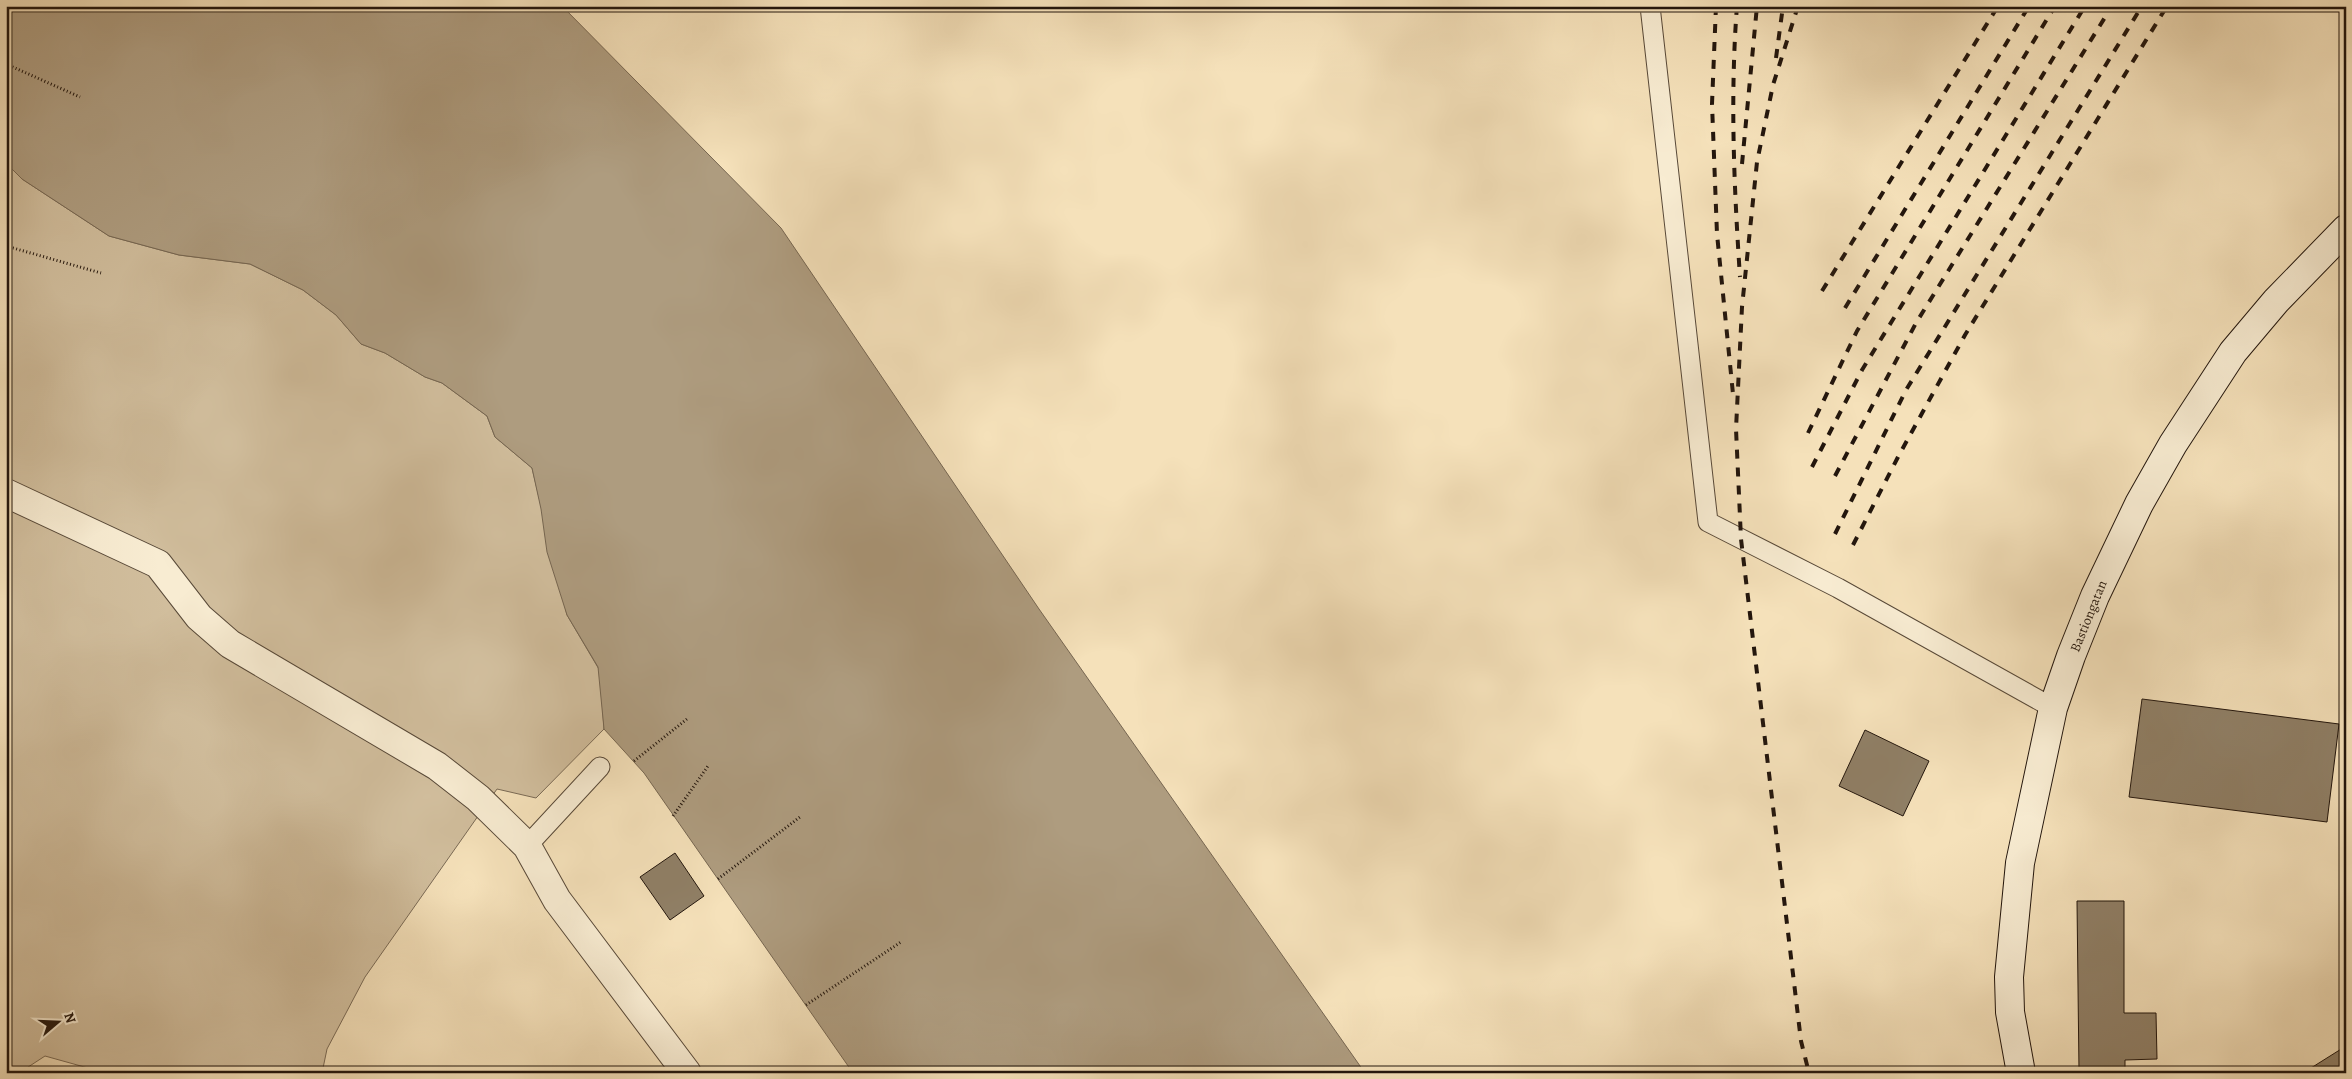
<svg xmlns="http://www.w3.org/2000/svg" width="2352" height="1079" font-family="Alegreya,serif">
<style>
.green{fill:#d1be9d;stroke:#7a6a55}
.water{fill:#ae9c7f;stroke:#766651}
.building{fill:#908067;stroke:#23160d}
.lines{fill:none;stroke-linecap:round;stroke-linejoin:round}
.service-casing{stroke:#584938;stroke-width:21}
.minor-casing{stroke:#584938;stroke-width:30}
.secondary-casing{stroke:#23160d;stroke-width:30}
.path{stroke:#23160d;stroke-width:3;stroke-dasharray:1 2.5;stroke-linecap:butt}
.service{stroke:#f8ecd2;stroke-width:19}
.minor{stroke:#f8ecd2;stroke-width:28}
.secondary{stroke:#f8ecd2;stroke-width:28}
.rail{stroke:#23160d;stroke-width:4;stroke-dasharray:9 9;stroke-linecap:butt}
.labels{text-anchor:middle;stroke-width:4.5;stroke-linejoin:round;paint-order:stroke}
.street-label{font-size:14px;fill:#23160d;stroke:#f8ecd2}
</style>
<rect width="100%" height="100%" fill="#f5e1ba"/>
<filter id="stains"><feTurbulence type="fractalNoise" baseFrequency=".004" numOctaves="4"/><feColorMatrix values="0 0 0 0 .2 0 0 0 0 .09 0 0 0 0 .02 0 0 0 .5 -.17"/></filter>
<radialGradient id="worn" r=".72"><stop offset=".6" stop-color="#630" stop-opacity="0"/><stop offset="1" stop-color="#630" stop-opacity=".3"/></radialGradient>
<polygon class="green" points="6,163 22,179 109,236 179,255 250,264 303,290 336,315 361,344 385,353 425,377 442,383 487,416 495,437 532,468 567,615 600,671 604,729 536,798 497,789 365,977 327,1049 322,1073 106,1073 45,1056 19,1073 6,1073"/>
<polygon class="water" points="6,6 562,6 781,228 1039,609 1365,1073 853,1073 644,773 604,729 598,667 567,615 547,552 541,509 532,468 495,437 487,416 442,383 425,377 385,353 361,344 336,315 303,290 250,264 179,255 109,236 22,179 6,163"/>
<g class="building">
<polygon points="2142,699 2339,724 2327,822 2129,797"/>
<polygon points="1865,730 1929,761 1903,816 1839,786"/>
<polygon points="675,853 704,896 670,920 640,877"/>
<polygon points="2077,901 2124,901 2124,1013 2156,1013 2157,1059 2125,1060 2125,1071 2079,1071"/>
<polygon points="2346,1046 2346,1073 2303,1073"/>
</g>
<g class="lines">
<defs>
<g id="service">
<polyline points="1650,6 1708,522 1838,588 2053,708"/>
<polyline points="527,846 600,767"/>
</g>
<polyline id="minor" points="6,493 158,564 199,617 230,644 437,766 478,798 527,846 557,900 687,1073"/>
<polyline id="secondary" points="2021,1073 2010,1012 2009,977 2020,863 2053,708 2071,656 2095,596 2139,504 2173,444 2233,352 2276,301 2346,229"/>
</defs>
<use href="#service" class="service-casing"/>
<use href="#minor" class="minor-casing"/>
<use href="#secondary" class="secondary-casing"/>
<g class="path">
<polyline points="6,64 80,97"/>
<polyline points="6,246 101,273"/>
<polyline points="634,761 687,719"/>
<polyline points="673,816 708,766"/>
<polyline points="718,879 800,817"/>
<polyline points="806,1005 901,942"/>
</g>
<use href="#service" class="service"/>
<use href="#minor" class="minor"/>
<use href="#secondary" class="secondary"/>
<g class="rail">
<polyline points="1716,6 1712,104 1717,234 1733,394"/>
<path d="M 1737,6 C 1730,96 1734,187 1740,277"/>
<polyline points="1798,6 1773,85 1757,162 1742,307 1736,429 1741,539 1801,1041 1809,1073"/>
<polyline points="1776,58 1783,6"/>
<polyline points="1742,164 1757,6"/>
<polyline points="1822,291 1998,6"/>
<polyline points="1845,308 2029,6"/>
<polyline points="1808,433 1857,331 2055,6"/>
<polyline points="1812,467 1862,370 2085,6"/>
<polyline points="1835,476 1916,323 2112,6"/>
<polyline points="1835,534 1906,390 2142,6"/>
<polyline points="1853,545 1898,457 1965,335 2167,6"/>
</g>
</g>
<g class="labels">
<g class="street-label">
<text transform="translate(2088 616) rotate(-68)" y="5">Bastiongatan</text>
</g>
</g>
<rect width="2352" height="1079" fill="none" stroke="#f5e1ba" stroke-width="25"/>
<rect x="8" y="8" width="2337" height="1064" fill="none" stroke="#23160d" stroke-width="2.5"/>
<rect x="12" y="12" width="2327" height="1054" fill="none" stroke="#23160d"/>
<g transform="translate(58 1022) rotate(71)" stroke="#f8ecd2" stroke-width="4" paint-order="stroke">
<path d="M0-4L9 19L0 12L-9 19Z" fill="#23160d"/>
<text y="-8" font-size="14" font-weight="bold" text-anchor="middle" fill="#23160d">N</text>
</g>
<rect width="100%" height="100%" filter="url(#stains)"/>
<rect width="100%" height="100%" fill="url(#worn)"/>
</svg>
